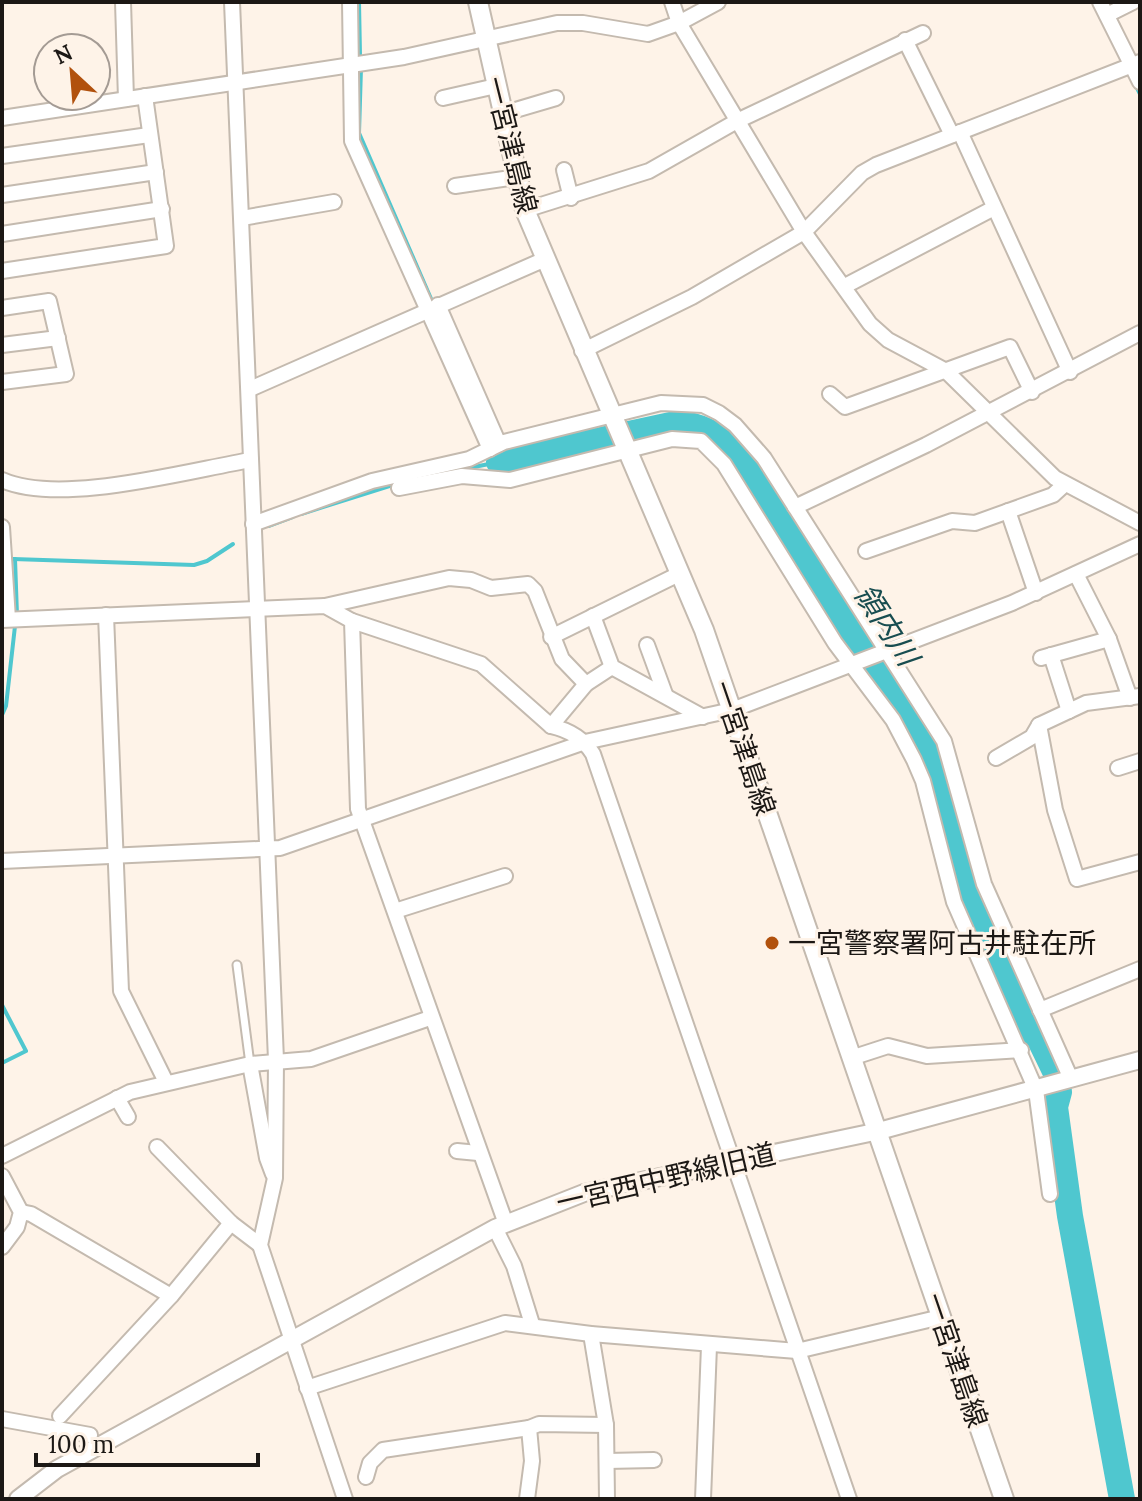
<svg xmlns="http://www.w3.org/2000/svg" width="1142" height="1501" font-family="Lora,'Noto Sans JP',serif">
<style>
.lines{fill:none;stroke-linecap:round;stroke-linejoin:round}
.stream{stroke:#4fc7cf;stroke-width:4}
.river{stroke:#4fc7cf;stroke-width:26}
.service-casing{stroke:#c4baaf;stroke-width:11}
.minor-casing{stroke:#c4baaf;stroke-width:18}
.tertiary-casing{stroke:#c4baaf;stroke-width:20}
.secondary-casing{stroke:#c4baaf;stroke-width:22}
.service{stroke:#fff;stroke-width:7}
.minor{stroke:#fff;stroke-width:14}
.tertiary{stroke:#fff;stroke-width:16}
.secondary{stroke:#fff;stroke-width:18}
.poi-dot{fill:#b1510d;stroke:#fef3e8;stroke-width:3}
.labels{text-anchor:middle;stroke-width:6;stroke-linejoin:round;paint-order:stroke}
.street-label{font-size:28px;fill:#1c1815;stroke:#fef3e8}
.poi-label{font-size:28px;fill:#1c1815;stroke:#fef3e8;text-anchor:start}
.water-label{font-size:30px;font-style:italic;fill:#184d50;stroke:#fef3e8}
</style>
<rect width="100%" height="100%" fill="#fef3e8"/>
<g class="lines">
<g class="stream">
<polyline points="359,2 360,55"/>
<polyline points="361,68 359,133 432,301"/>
<polyline points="1135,84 1140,94"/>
<polyline points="459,470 499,462 495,450"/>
<polyline points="301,514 399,483"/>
<polyline points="269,526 293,517"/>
<polyline points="13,559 194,565 207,561 233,544"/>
<polyline points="15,559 17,615"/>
<polyline points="2,715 6,706 15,626"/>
<polyline points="2,1005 26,1051 2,1063"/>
</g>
<g class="river">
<path d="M 499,462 L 680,423 C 707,428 723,437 741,458 L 929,751 L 962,882 L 1025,1023 L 1041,1042 L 1056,1073"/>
<polyline points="1059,1092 1055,1107 1070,1216 1122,1499"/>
</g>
<defs>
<polyline id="service" points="237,965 250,1064"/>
<g id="minor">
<polyline points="123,2 126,99"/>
<polyline points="232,2 276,1060 275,1178 260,1245 345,1499"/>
<polyline points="350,2 352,141 490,449"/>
<polyline points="672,2 679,23 804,232 870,324 888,340 946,371 1055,478 1140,523"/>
<polyline points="1100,2 1140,82"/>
<polyline points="1107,15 1133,2"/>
<polyline points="905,40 952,135"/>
<polyline points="443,98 496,86"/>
<polyline points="502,114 556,98"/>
<polyline points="2,118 404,57 557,23 583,23 648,34 679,23 718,2"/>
<polyline points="960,132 1070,372"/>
<polyline points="2,156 149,135"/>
<polyline points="564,170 571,198"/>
<polyline points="455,186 517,177"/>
<polyline points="2,195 156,172"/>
<polyline points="525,210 649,171 737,121 923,33"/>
<polyline points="242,218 334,202"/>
<polyline points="2,234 162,209"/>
<polyline points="2,271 166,246 145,96"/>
<polyline points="845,286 994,208"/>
<polyline points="438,305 499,444"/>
<polyline points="2,308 49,301 66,374 2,382"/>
<polyline points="2,345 58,338"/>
<polyline points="582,351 692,297 804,232 862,173 876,165 1140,62"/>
<polyline points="250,389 543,260"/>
<polyline points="830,394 845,407 1010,347 1032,392"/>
<path d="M 2,480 C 60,506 186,471 251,460"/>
<polyline points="399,488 462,476 510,480 672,439 701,441 724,464 835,643 893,720 914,760 923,781 954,902 1036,1090 1050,1194"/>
<polyline points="795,507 926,445 1140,333"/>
<polyline points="1008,511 1036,593"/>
<polyline points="253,524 372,481 469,459 504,442 661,403 703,405 719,413 735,425 764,458 944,741 984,884 1071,1079"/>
<polyline points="2,527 8,619"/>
<polyline points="866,551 952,521 975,523 1053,495 1065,484"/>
<polyline points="1076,574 1109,639 1130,698"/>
<polyline points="325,606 449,578 471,580 491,588 528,584 535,591 562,659 586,684"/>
<polyline points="106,615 121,991 166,1082"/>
<polyline points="593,616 612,667 703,717"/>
<polyline points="2,620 325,606 352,621 358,809 506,1224"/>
<path d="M 352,621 L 481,664 L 551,726 C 569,730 583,738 593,754 L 849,1499"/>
<polyline points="551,637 679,574"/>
<polyline points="647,645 665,694"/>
<polyline points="1051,655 1069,711"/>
<polyline points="1041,658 1109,639"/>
<polyline points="1140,696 1086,703 1039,725 1055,810 1077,879 1140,862"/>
<polyline points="551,726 586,684 612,667"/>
<polyline points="996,758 1032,737 1039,725"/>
<polyline points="1118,768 1140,761"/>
<polyline points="2,861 280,848 585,742 732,710 1012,603 1140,544"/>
<polyline points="395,911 505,876"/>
<polyline points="1040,1010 1140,969"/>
<polyline points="851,1058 888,1046 927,1056 1021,1050"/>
<polyline points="250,1064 267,1158 273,1174"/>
<polyline points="117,1098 128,1117"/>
<polyline points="157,1147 231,1223 260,1245"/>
<polyline points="457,1151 478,1153"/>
<polyline points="2,1156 130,1092 250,1064 311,1059 430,1018"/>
<polyline points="2,1176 21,1212 17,1227 2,1247"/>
<polyline points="21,1212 31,1214 171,1296"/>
<polyline points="495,1228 514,1266 532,1324"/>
<polyline points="591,1334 606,1425 607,1499"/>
<polyline points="307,1388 505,1323 591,1334 797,1351 941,1317"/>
<polyline points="60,1416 171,1296 231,1223"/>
<polyline points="2,1419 90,1435"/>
<polyline points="607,1461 654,1460"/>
<polyline points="366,1477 370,1463 383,1450 529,1428"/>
<polyline points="527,1499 532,1461 529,1428 539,1424 606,1425"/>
<polyline points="703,1499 709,1346"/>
</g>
<polyline id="tertiary" points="18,1499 57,1469 495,1228 584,1193 879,1131 1140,1060"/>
<polyline id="secondary" points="478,2 525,210 704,630 1004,1499"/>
</defs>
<use href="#service" class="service-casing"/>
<use href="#minor" class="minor-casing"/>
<use href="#tertiary" class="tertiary-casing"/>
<use href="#secondary" class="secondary-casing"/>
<use href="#service" class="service"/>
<use href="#minor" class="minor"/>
<use href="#tertiary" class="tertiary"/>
<use href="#secondary" class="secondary"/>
</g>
<circle class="poi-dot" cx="772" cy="943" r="8"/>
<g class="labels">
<g class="street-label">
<text transform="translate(511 145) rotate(76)" y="10">一宮津島線</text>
<text transform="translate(744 748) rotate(71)" y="10">一宮津島線</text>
<text transform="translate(666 1178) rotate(-13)" y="10">一宮西中野線旧道</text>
<text transform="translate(956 1360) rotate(71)" y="10">一宮津島線</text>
</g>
<g class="poi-label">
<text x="788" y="953">一宮警察署阿古井駐在所</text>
</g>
<g class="water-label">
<text transform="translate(886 625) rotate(57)" y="10">領内川</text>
</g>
</g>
<rect width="1142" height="1501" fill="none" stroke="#1c1815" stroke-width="8"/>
<g transform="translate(72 72) rotate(334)"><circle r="38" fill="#fef3e8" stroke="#a49b94" stroke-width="2"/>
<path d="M0-6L14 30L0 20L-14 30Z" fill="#b1510d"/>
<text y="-12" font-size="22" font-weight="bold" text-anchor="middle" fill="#1c1815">N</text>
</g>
<path d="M36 1453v12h222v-12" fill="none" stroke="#1c1815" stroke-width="4"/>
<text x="48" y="1453" font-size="24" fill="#1c1815" stroke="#fef3e8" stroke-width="6" paint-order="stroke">100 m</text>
</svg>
